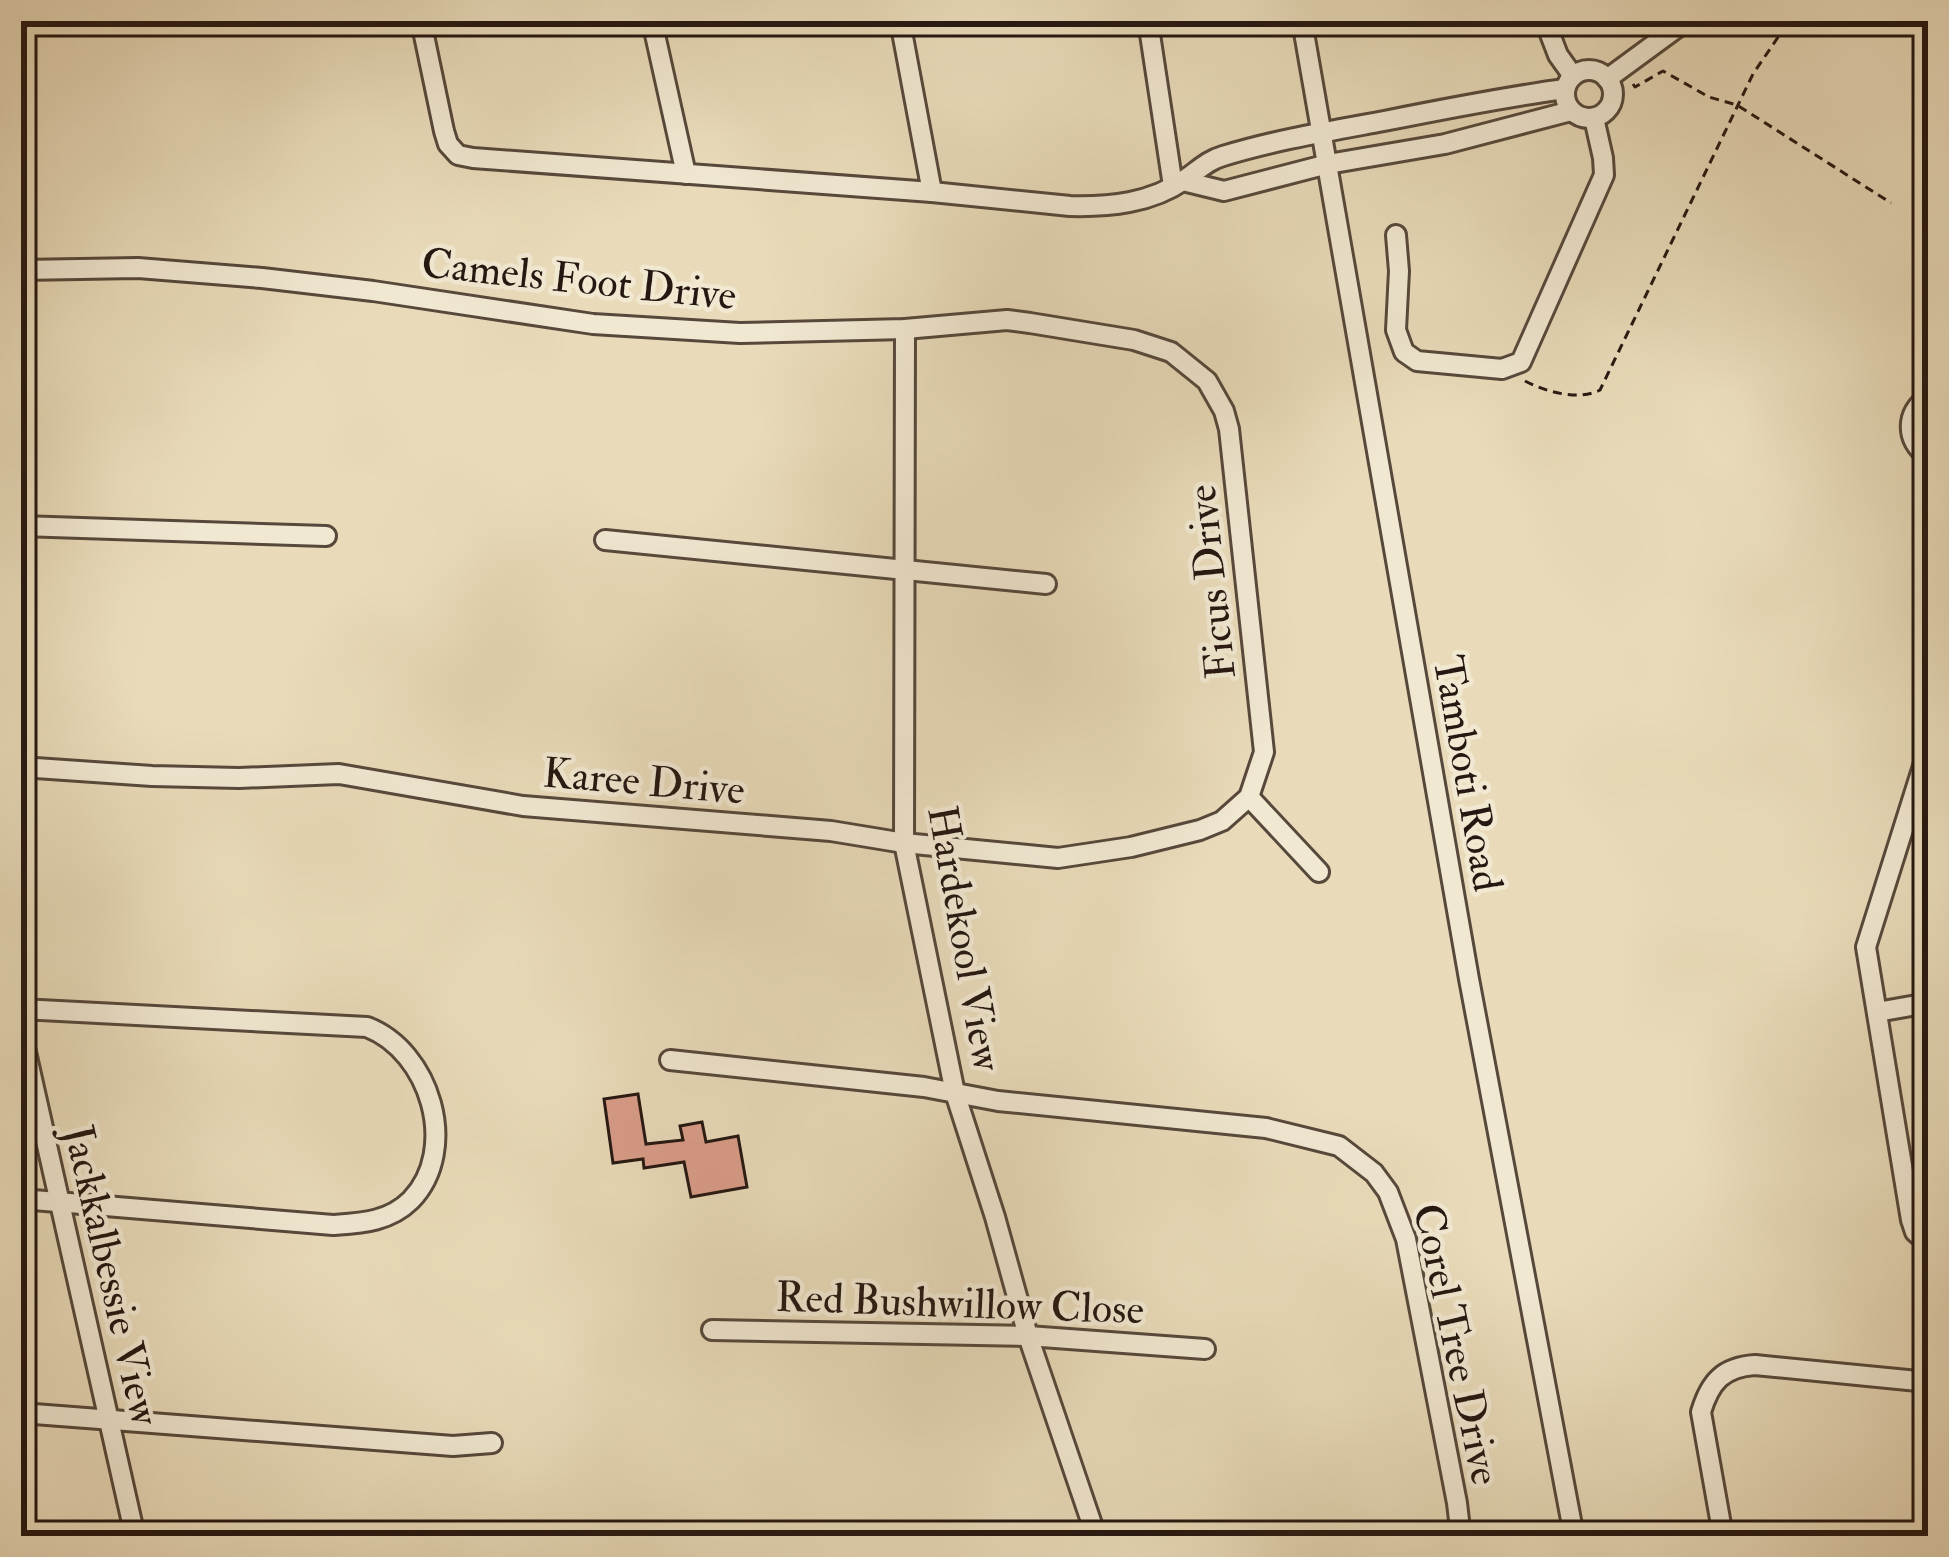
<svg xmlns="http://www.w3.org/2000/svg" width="1949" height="1557" font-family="'IM FELL Double Pica',serif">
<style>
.building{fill:#da9d8a;stroke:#251711;stroke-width:3}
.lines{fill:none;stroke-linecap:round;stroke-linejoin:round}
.minor-casing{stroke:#56483b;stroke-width:24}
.path{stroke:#251711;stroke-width:3;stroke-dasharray:9 6;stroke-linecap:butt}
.minor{stroke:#f1e8d2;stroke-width:18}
.labels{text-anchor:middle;stroke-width:9;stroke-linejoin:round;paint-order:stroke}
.street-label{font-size:42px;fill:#251711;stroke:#f1e8d2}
</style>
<rect width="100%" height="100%" fill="#e9dbba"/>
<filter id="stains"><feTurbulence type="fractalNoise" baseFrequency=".00167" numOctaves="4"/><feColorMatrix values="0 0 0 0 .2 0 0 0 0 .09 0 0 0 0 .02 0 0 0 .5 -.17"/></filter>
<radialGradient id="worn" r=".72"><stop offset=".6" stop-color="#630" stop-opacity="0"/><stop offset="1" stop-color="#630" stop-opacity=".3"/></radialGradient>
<polygon class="building" points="638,1094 646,1144 683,1140 680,1126 702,1122 706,1142 738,1136 747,1187 691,1197 684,1162 644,1168 643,1159 613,1163 604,1099"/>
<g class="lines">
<defs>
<g id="minor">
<path d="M 421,21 L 444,131 L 448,144 L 458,155 L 473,158 L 932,192 L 1070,206 C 1110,207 1151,203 1184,180 C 1198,171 1206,161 1223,156 C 1275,140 1330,131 1384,121 C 1444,109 1504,97 1565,89"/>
<polyline points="652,21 686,174"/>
<polyline points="900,21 932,192"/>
<polyline points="1148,21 1173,186"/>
<polyline points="1302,21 1469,979 1574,1536"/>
<polyline points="1545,21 1558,55 1573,76"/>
<circle cx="1589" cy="94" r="24"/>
<polyline points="1607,79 1686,21"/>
<polyline points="1183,181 1224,191 1328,164 1445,144 1571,111"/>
<polyline points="1396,235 1399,271 1396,330 1404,352 1417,361 1502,369 1521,362 1604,175 1603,158 1594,118"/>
<polyline points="21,270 138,268 262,278 373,291 593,324 740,333 905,329 1007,320 1030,323 1134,340 1171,352 1207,381 1224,411 1229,429 1264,752 1249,797 1222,821 1200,830 1131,847 1058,858 904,843 831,831 523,806 339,774 239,778 152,776 21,767"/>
<polyline points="905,329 904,843 955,1093 995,1217 1028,1336 1096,1536"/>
<path d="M 1928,397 C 1905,414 1905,439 1928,457"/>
<polyline points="21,526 326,536"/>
<polyline points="605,540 1046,584"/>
<polyline points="1928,750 1866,947 1911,1220 1915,1232 1928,1243"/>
<polyline points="1249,797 1319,872"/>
<path d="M 21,1009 L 367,1027 C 430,1051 460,1149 411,1200 C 389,1222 361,1223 333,1225 L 21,1199"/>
<polyline points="1877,1012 1928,1003"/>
<polyline points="21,1030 135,1536"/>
<polyline points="670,1060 924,1087 998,1101 1266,1128 1339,1146 1374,1173 1388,1192 1406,1239 1457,1503 1460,1529 1458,1536"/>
<polyline points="712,1330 1028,1336 1205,1349"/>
<polyline points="21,1413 453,1446 492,1443"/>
<path d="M 1723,1536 L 1701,1412 C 1710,1382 1723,1367 1755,1365 L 1928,1382"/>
</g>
</defs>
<use href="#minor" class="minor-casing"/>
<g class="path">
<polyline points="1633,84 1635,87 1663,71 1709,97 1737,105 1891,203"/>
<path d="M 1525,381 C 1546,392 1579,401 1600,390 L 1753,74 L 1789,21"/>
</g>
<use href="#minor" class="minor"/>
</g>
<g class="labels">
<g class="street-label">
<text transform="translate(579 278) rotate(6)" y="15">Camels Foot Drive</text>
<text transform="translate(1210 582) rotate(-96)" y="15">Ficus Drive</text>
<text transform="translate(1469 773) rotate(80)" y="15">Tamboti Road</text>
<text transform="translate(644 780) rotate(5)" y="15">Karee Drive</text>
<text transform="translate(966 938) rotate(80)" y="15">Hardekool View</text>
<text transform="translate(113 1275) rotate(77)" y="15">Jackkalbessie View</text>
<text transform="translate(960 1302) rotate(2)" y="15">Red Bushwillow Close</text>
<text transform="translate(1458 1344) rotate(78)" y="15">Corel Tree Drive</text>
</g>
</g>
<rect width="1949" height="1557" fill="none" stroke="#e9dbba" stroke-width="72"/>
<rect x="24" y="24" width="1901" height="1509" fill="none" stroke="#251711" stroke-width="6"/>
<rect x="36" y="36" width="1877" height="1485" fill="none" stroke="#251711" stroke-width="3"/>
<rect width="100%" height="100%" filter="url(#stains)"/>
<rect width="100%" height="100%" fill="url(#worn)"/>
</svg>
